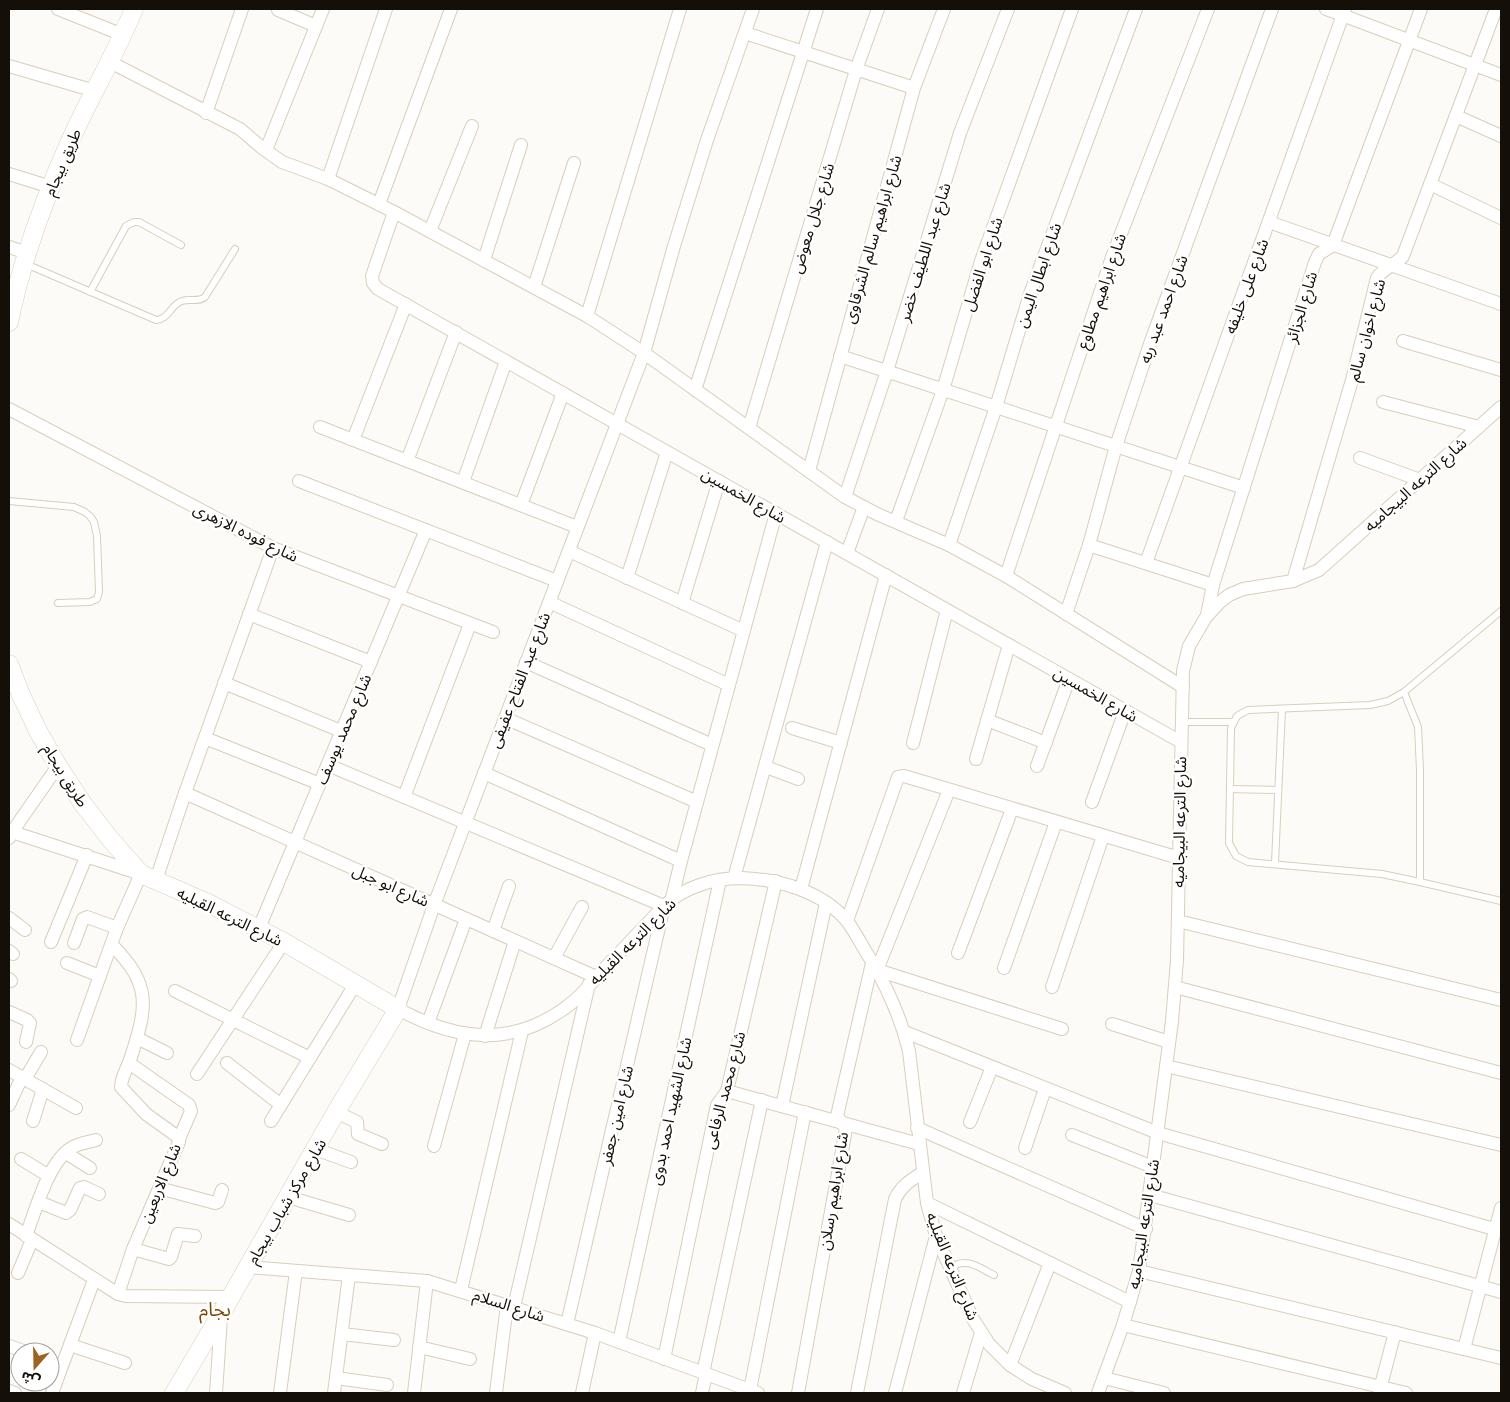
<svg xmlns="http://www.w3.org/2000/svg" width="1510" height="1402" font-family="Raleway,'Noto Sans Arabic',sans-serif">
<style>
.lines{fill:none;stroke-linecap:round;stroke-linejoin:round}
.service-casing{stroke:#d9ceba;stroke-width:8}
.minor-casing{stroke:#d9ceba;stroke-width:14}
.secondary-casing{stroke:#d9ceba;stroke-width:19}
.service{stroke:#fff;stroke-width:6}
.minor{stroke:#fff;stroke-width:12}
.secondary{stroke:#fff;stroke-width:18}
.labels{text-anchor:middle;stroke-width:5;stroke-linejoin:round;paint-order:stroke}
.street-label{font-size:16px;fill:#141009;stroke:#fff}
.quarter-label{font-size:19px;fill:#7c4904;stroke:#fff}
</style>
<rect width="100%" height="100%" fill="#fdfbf7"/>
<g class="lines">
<defs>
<g id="service">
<path d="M 26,264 L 156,320 C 168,319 169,309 178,303 C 187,296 196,304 205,297 L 235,249"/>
<polyline points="90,292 126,226 134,222 139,222 181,245"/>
<polyline points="9,501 74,507 85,512 90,516 94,522 97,536 99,592 97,599 90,602 58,603"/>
<polyline points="1501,611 1404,692 1388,701 1370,705 1248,710 1237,716 1231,728 1229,843 1236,856 1248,862 1382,874 1420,882 1501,901"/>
<polyline points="1404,692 1418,727 1420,770 1420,882"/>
<polyline points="1182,722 1233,722"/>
<polyline points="1230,789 1278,790"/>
<polyline points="1275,863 1282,709"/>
<path d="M 951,1268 C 965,1256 980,1268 994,1275"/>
</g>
<g id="minor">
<polyline points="58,9 123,35"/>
<path d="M 753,9 L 707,140 L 674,246 L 644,353 L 434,905 L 398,1009 C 457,1041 513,1048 569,1005 C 583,995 594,979 606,967 C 625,947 645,926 664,906 C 684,887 714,878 741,878 C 778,879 822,891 847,921 C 856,933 863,948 871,960 C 888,989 901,1018 909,1051 L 927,1203 L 936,1236 L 973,1319 L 989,1344 L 1010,1365 L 1032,1379 L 1065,1393"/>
<polyline points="1326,9 1501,75"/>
<polyline points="278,10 316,26"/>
<polyline points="745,33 914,88"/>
<polyline points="110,62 240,129 261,147 282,162 328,179 394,212 587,316 644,353 845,497 877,514 949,545 1006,576 1183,687"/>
<polyline points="9,66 95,91"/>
<polyline points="206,113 242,9"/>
<polyline points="1456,116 1501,136"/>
<polyline points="266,150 323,9"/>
<polyline points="9,174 51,187"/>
<polyline points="328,179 386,9"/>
<polyline points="1430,184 1501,218"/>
<polyline points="379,204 451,9"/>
<polyline points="394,212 372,276 373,283 378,289 1181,742"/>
<polyline points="1269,222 1501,304"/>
<polyline points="430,231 472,126"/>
<polyline points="9,247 27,253"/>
<polyline points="484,260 521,145"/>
<polyline points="534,287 574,163"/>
<polyline points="587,316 680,9"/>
<polyline points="1403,341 1501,370"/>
<polyline points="840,356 1244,488"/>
<polyline points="695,390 817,9"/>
<polyline points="1383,402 1479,427"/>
<polyline points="9,409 273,548 493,632"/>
<polyline points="320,427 577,527"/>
<polyline points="749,428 856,70 878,9"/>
<polyline points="353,440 406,304"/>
<polyline points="1360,458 1420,480"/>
<polyline points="407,461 456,332"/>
<polyline points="809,471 914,88 944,9"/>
<polyline points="299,481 557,581"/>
<polyline points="463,482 506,361"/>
<polyline points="845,497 887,371 960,133 1008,9"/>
<polyline points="521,505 563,393"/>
<polyline points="896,521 943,390 981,261 1072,9"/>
<polyline points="949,545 996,407 1030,294 1136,9"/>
<polyline points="1089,545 1213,585"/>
<polyline points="569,551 744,631"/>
<polyline points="847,553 864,507"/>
<polyline points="1146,563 1345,9"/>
<polyline points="1006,576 1112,257 1208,9"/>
<polyline points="627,578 667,452"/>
<path d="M 1293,581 L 1352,380 L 1377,278 C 1383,268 1395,265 1403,256 L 1496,9"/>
<polyline points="549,602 729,685"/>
<polyline points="682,603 719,481"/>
<polyline points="249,614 371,662"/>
<polyline points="1066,614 1089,545 1116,446 1151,341 1272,9"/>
<polyline points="1207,615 1213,585 1315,262 1319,254 1333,245 1421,9"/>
<polyline points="526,662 712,745"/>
<polyline points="224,683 341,731"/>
<polyline points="505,718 697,802"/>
<polyline points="987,720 1046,743"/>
<polyline points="792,728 841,743"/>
<polyline points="205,738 320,784"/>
<polyline points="913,743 947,610"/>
<polyline points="976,759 1009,645"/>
<polyline points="328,765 664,906 567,1324"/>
<polyline points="1037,766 1069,679"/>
<polyline points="766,767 798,779"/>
<polyline points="484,773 681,861"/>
<polyline points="949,790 877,970 1062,1029"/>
<polyline points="185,793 596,977"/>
<polyline points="404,797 470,624"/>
<polyline points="1092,802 1125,711"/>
<polyline points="9,831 141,874 117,928 77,1040"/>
<polyline points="9,838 12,832 58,766"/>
<polyline points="734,878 827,542"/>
<polyline points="156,880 185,793 273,548"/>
<polyline points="801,889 886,575"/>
<polyline points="672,898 681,861 776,513"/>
<polyline points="9,918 25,930"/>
<polyline points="847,921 898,777 904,776 1179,858"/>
<polyline points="1178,921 1501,1000"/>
<polyline points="259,928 426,530"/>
<polyline points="493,931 509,886"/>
<polyline points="51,942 87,855"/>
<polyline points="74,943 83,919 87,917 117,928"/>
<path d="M 112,945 C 152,985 147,1007 131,1057 C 128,1067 121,1077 121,1087 L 146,1114 L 178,1137 L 179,1142 L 133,1249 L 118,1294"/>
<polyline points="9,951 13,954"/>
<polyline points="958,953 1012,809"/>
<polyline points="554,958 582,907"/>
<polyline points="67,963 100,976"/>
<polyline points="1004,968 1056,822"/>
<polyline points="9,979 11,981"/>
<polyline points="1052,987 1103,836"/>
<polyline points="1175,987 1501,1073"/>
<polyline points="175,991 310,1058"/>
<polyline points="9,1012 27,1020 30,1023 26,1042"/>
<polyline points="428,1023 466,919"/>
<polyline points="1112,1024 1169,1042"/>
<polyline points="905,1032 1158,1133 1501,1231"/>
<polyline points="485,1036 515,941"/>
<polyline points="137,1038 167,1053"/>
<polyline points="129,1063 189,1105 191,1111 179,1139"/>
<polyline points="227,1063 281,1105"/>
<polyline points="1166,1066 1501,1145"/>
<polyline points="9,1070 76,1108"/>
<polyline points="197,1074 284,942"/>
<polyline points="25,1079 41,1052"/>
<polyline points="727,1091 919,1144"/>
<polyline points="9,1105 22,1077"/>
<polyline points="782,1106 826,903"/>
<polyline points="336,1112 357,1122 358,1134 382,1144"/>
<polyline points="33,1121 43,1089"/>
<polyline points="271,1121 356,983"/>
<polyline points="970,1122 992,1067"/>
<polyline points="917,1128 1146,1229"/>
<polyline points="1072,1135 1153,1167"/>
<polyline points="434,1146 465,1034"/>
<polyline points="1025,1148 1045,1089"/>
<polyline points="315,1149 351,1162"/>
<polyline points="66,1153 90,1168"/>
<polyline points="21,1159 49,1176"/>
<polyline points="159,1188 215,1203 218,1202 222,1190"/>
<polyline points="1150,1195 1501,1292"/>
<polyline points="288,1197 349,1215"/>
<polyline points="39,1202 66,1213 70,1210 80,1188 84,1187 99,1194"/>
<polyline points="927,1203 1130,1302"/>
<polyline points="9,1224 118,1294 126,1296 231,1297"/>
<path d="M 26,1236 C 35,1212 49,1159 73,1147 C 80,1143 89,1142 96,1140"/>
<polyline points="133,1249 169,1259 171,1257 178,1234 195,1236"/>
<polyline points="248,1267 427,1281 595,1333 758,1393"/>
<polyline points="1139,1271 1501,1358"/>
<polyline points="18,1273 32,1240"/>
<polyline points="461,1290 522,1031"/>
<polyline points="514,1307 589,984"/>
<polyline points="1123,1325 1406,1393"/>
<polyline points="342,1334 394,1340"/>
<polyline points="619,1342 720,880"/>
<polyline points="70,1345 125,1363"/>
<polyline points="9,1346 26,1352"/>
<polyline points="419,1347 470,1359"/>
<polyline points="1464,1349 1501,1208"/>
<polyline points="664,1359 717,1105 727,1091 776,881"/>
<polyline points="1010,1365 1050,1263"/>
<polyline points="703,1373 762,1100"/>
<polyline points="336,1378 387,1385"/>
<polyline points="1104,1378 1164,1393"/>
<polyline points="750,1390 805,1112"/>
<polyline points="9,1391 15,1393"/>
<polyline points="52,1393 94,1280"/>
<polyline points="216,1393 221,1317"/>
<polyline points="280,1393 296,1271"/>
<polyline points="334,1393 349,1275"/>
<polyline points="414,1393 427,1281"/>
<polyline points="496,1393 507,1305"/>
<polyline points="582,1393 595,1333"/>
<polyline points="702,1393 706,1374"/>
<polyline points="798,1393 846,1129 837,1116 872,963"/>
<path d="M 857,1393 L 895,1199 C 901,1186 911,1180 922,1173"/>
<polyline points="895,1393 936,1236"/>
<polyline points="963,1393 981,1333"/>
<polyline points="1098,1393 1123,1325 1139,1271 1172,1021 1177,960 1183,671 1189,646 1206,617 1220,602 1229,595 1243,589 1293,581 1319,570 1501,407"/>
<polyline points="1379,1393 1395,1332"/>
</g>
<g id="secondary">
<path d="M 9,322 C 22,259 45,197 71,139 C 91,95 116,53 134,9"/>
<polyline points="9,664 21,695 38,731 58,766 83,804 111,840 141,874 208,903 284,942 398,1009 336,1112 221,1314 174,1393"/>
</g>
</defs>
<use href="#service" class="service-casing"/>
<use href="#minor" class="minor-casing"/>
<use href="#secondary" class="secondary-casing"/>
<use href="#service" class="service"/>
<use href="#minor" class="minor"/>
<use href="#secondary" class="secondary"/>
</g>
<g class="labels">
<g class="street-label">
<text transform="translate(62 162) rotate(-67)" y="6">طريق بيجام</text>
<text transform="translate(812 218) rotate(-73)" y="6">شارع جلال معوض</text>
<text transform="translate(872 239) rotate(-74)" y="6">شارع ابراهيم سالم الشرقاوى</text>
<text transform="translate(924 252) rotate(-73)" y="6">شارع عبد اللطيف خضر</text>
<text transform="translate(982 264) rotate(-72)" y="6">شارع ابو الفضل</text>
<text transform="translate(1038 275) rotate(-71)" y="6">شارع ابطال اليمن</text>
<text transform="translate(1246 286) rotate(-70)" y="6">شارع على خليفه</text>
<text transform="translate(1101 291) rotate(-71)" y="6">شارع ابراهيم مطاوع</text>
<text transform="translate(1301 307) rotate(-73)" y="6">شارع الجزائر</text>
<text transform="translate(1163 309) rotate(-70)" y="6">شارع احمد عبد ربه</text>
<text transform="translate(1366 330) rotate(-75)" y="6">شارع اخوان سالم</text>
<text transform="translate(1415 484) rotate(-42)" y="6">شارع الترعه البيجاميه</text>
<text transform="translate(744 495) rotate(30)" y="6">شارع الخمسين</text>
<text transform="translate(246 532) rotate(26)" y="6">شارع فوده الازهرى</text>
<text transform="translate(519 680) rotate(-69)" y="6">شارع عبد الفتاح عفيفى</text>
<text transform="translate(1096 694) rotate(30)" y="6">شارع الخمسين</text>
<text transform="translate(343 729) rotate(-67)" y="6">شارع محمد يوسف</text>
<text transform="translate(66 775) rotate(58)" y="6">طريق بيجام</text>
<text transform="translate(1179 822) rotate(-89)" y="6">شارع الترعه البيجاميه</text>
<text transform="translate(391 885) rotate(24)" y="6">شارع ابو جبل</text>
<text transform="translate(230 916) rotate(26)" y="6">شارع الترعه القبليه</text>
<text transform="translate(632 941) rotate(-45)" y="6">شارع الترعه القبليه</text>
<text transform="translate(724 1090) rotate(-75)" y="6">شارع محمد الرفاعى</text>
<text transform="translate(670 1111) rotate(-78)" y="6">شارع الشهيد احمد بدوى</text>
<text transform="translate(616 1115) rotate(-77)" y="6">شارع امين جعفر</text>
<text transform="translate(160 1183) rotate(-68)" y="6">شارع الاربعين</text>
<text transform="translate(833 1191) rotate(-81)" y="6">شارع ابراهيم رسلان</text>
<text transform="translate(286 1201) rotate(-60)" y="6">شارع مركز شباب بيجام</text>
<text transform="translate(1143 1224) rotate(-81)" y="6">شارع الترعه البيجاميه</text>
<text transform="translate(953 1266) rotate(68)" y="6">شارع الترعه القبليه</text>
<text transform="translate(509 1305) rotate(18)" y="6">شارع السلام</text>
</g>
<g class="quarter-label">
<text x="215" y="1316">بجام</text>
</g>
</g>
<rect width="1510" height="1402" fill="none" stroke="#141009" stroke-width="20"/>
<g transform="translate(35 1367) rotate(200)"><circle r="24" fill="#ffffff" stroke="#a19f9d"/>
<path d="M0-4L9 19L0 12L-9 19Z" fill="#9c6321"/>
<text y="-8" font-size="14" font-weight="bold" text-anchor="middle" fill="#141009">ش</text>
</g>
</svg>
